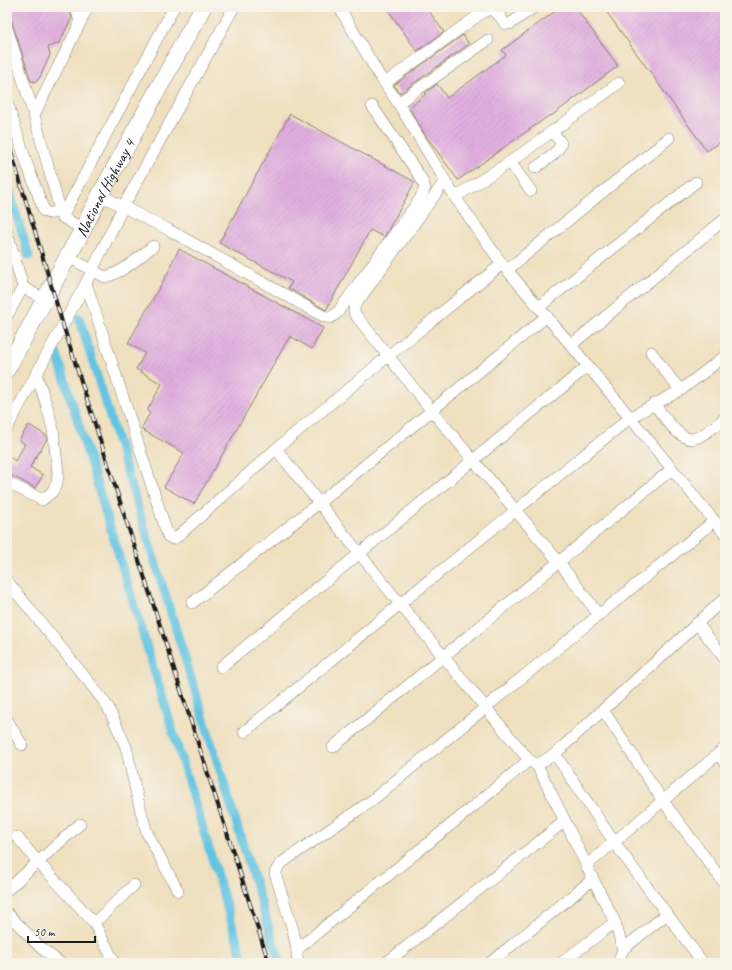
<svg xmlns="http://www.w3.org/2000/svg" width="732" height="970" font-family="Caveat,sans-serif">
<style>
.lines{fill:none;stroke-linecap:round;stroke-linejoin:round}
.canal{stroke:#64c4e2;stroke-width:9}
.building{fill:url(#building-hatch)}
.minor-casing{stroke:#867e6e;stroke-width:12}
.highway-casing{stroke:#867e6e;stroke-width:18}
.minor{stroke:#fff;stroke-width:11}
.highway{stroke:#fff;stroke-width:17}
.rail-casing{stroke:#1c1c1c;stroke-width:4}
.rail{stroke:#f7f3e8;stroke-width:2.5;stroke-dasharray:8;stroke-linecap:butt}
.labels{text-anchor:middle;stroke-width:3;stroke-linejoin:round;paint-order:stroke}
.street-label{font-size:16px;fill:#1c1c1c;stroke:#f7f3e8}
</style>
<defs>
<pattern id="building-hatch" width="6" height="6" patternUnits="userSpaceOnUse"><rect width="6" height="6" fill="#e1afe0"/><path d="M-1 1l2-2M0 6l6-6M5 7l2-2" fill="none" stroke="#c096c0"/></pattern>
</defs>
<rect width="100%" height="100%" fill="#f7f3e8"/>
<filter id="ink" filterUnits="userSpaceOnUse"><feTurbulence type="fractalNoise" baseFrequency=".025" numOctaves="2"/><feDisplacementMap in="SourceGraphic" scale="8" xChannelSelector="R" yChannelSelector="G"/><feConvolveMatrix kernelMatrix="1 2 1 2 8 2 1 2 1" color-interpolation-filters="sRGB"/></filter>
<filter id="wash" filterUnits="userSpaceOnUse"><feTurbulence type="fractalNoise" baseFrequency=".012" numOctaves="4" result="noise"/><feDisplacementMap in="SourceGraphic" scale="16" xChannelSelector="R" yChannelSelector="G"/><feGaussianBlur stdDeviation="0.9" result="paint"/><feColorMatrix in="noise" values="0 0 0 0 0 0 0 0 0 0 0 0 0 0 0 0 0 1.4 0 .05"/><feComposite in="paint" operator="in"/></filter>
<g filter="url(#wash)">
<rect width="100%" height="100%" fill="#efe0c0"/>
<g class="lines">
<g class="canal">
<polyline points="7,184 29,256"/>
<polyline points="79,318 280,963"/>
<polyline points="57,354 244,963"/>
</g>
</g>
<g id="blocks">
<g class="building">
<polygon points="7,7 68,7 72,18 59,43 48,47 50,55 40,77 36,82 31,81"/>
<polygon points="386,7 426,7 444,32 417,51"/>
<polygon points="561,7 575,7 618,66 551,116 550,115 458,180 424,133 409,107 426,94 425,93 437,84 447,98 506,55 502,50"/>
<polygon points="603,7 725,7 725,139 707,151"/>
<polygon points="463,35 469,44 400,93 394,85"/>
<polygon points="290,114 415,182 387,232 384,237 370,230 326,310 288,288 292,282 219,243"/>
<polygon points="179,249 323,328 312,349 290,336 194,504 164,487 184,453 141,429 150,413 147,411 162,384 136,369 145,353 128,343 171,267 170,266"/>
<polygon points="29,425 47,436 47,439 30,467 43,475 35,488 7,473 7,455 15,461 25,444 19,440"/>
</g>
</g>
</g>
<g filter="url(#ink)">
<use href="#blocks" fill-opacity="0" stroke="#867e6e" stroke-width="1"/>
<g class="lines">
<defs>
<g id="minor">
<polyline points="76,7 80,22"/>
<polyline points="339,7 379,75 398,103 455,197 502,264 571,345 725,534"/>
<polyline points="7,28 34,115 62,217 83,229"/>
<polyline points="385,83 483,12 490,9 499,15 505,24 510,24 534,7"/>
<path d="M 7,102 L 27,164 L 44,211 C 51,215 53,213 60,210"/>
<polyline points="398,103 488,40"/>
<polyline points="34,115 88,7"/>
<polyline points="510,162 531,191"/>
<path d="M 535,168 C 543,162 559,153 561,143 L 552,131"/>
<polyline points="445,181 355,305 354,309 354,313 432,411 559,562 599,615"/>
<polyline points="100,195 169,230 323,316 330,318 337,313 420,199 425,188 421,178 372,106"/>
<polyline points="455,197 510,162 619,83"/>
<polyline points="62,217 174,7"/>
<polyline points="7,232 23,287 45,300"/>
<path d="M 68,257 L 105,277 C 122,273 140,257 153,246"/>
<polyline points="507,270 669,138"/>
<polyline points="86,283 168,536 173,539 177,537 276,449 388,356 502,264"/>
<polyline points="539,307 696,182"/>
<polyline points="7,316 23,287"/>
<polyline points="571,345 725,219"/>
<polyline points="651,352 672,380 681,390"/>
<path d="M 654,404 C 663,415 681,444 696,438 C 707,434 716,425 725,418"/>
<polyline points="7,428 86,283 123,207 234,7"/>
<polyline points="276,449 400,604 529,760 537,765 565,821 593,879 615,922 623,949"/>
<polyline points="7,482 42,500 52,492 57,483 58,473 53,429 46,403 36,374"/>
<polyline points="7,581 93,687 108,707 126,747 138,800 147,833 178,891"/>
<polyline points="192,603 319,503 547,316"/>
<polyline points="697,623 725,659"/>
<polyline points="221,667 588,366"/>
<polyline points="603,710 663,801 725,884"/>
<polyline points="7,720 22,745"/>
<polyline points="244,732 400,604 631,417 681,390 725,356"/>
<polyline points="333,747 444,656 672,469"/>
<polyline points="555,754 614,842 703,963"/>
<polyline points="718,754 725,763"/>
<polyline points="537,765 555,754 725,598"/>
<polyline points="17,837 38,862 78,905 94,923 115,963"/>
<polyline points="586,866 725,748"/>
<polyline points="7,890 80,824"/>
<polyline points="7,913 40,947 60,963"/>
<polyline points="94,923 134,885"/>
<path d="M 297,950 L 300,947 C 376,884 454,824 529,760"/>
<polyline points="299,963 297,957 297,950 293,930 275,873 280,864 371,801 486,707 714,521"/>
<polyline points="386,963 565,821"/>
<polyline points="490,963 593,879"/>
<polyline points="561,963 615,922"/>
<polyline points="618,963 623,949 667,914"/>
</g>
<g id="highway">
<path id="s1" d="M 7,369 L 83,229 L 100,195 L 203,7"/>
</g>
</defs>
<use href="#minor" class="minor-casing"/>
<use href="#highway" class="highway-casing"/>
<use href="#minor" class="minor"/>
<use href="#highway" class="highway"/>
<defs>
<polyline id="rail" points="7,138 63,325 269,963"/>
</defs>
<use href="#rail" class="rail-casing"/>
<use href="#rail" class="rail"/>
</g>
</g>
<g class="labels">
<g class="street-label">
<text dy="6" stroke="none"><textPath href="#s1" startOffset="206">National Highway 4</textPath></text>
</g>
</g>
<rect width="732" height="970" fill="none" stroke="#f7f3e8" stroke-width="24"/>
<path d="M28 936v6h67v-6" fill="none" stroke="#1c1c1c" stroke-width="2"/>
<text x="34" y="936" font-size="12" fill="#1c1c1c" stroke="#f7f3e8" stroke-width="3" paint-order="stroke">50 m</text>
</svg>
